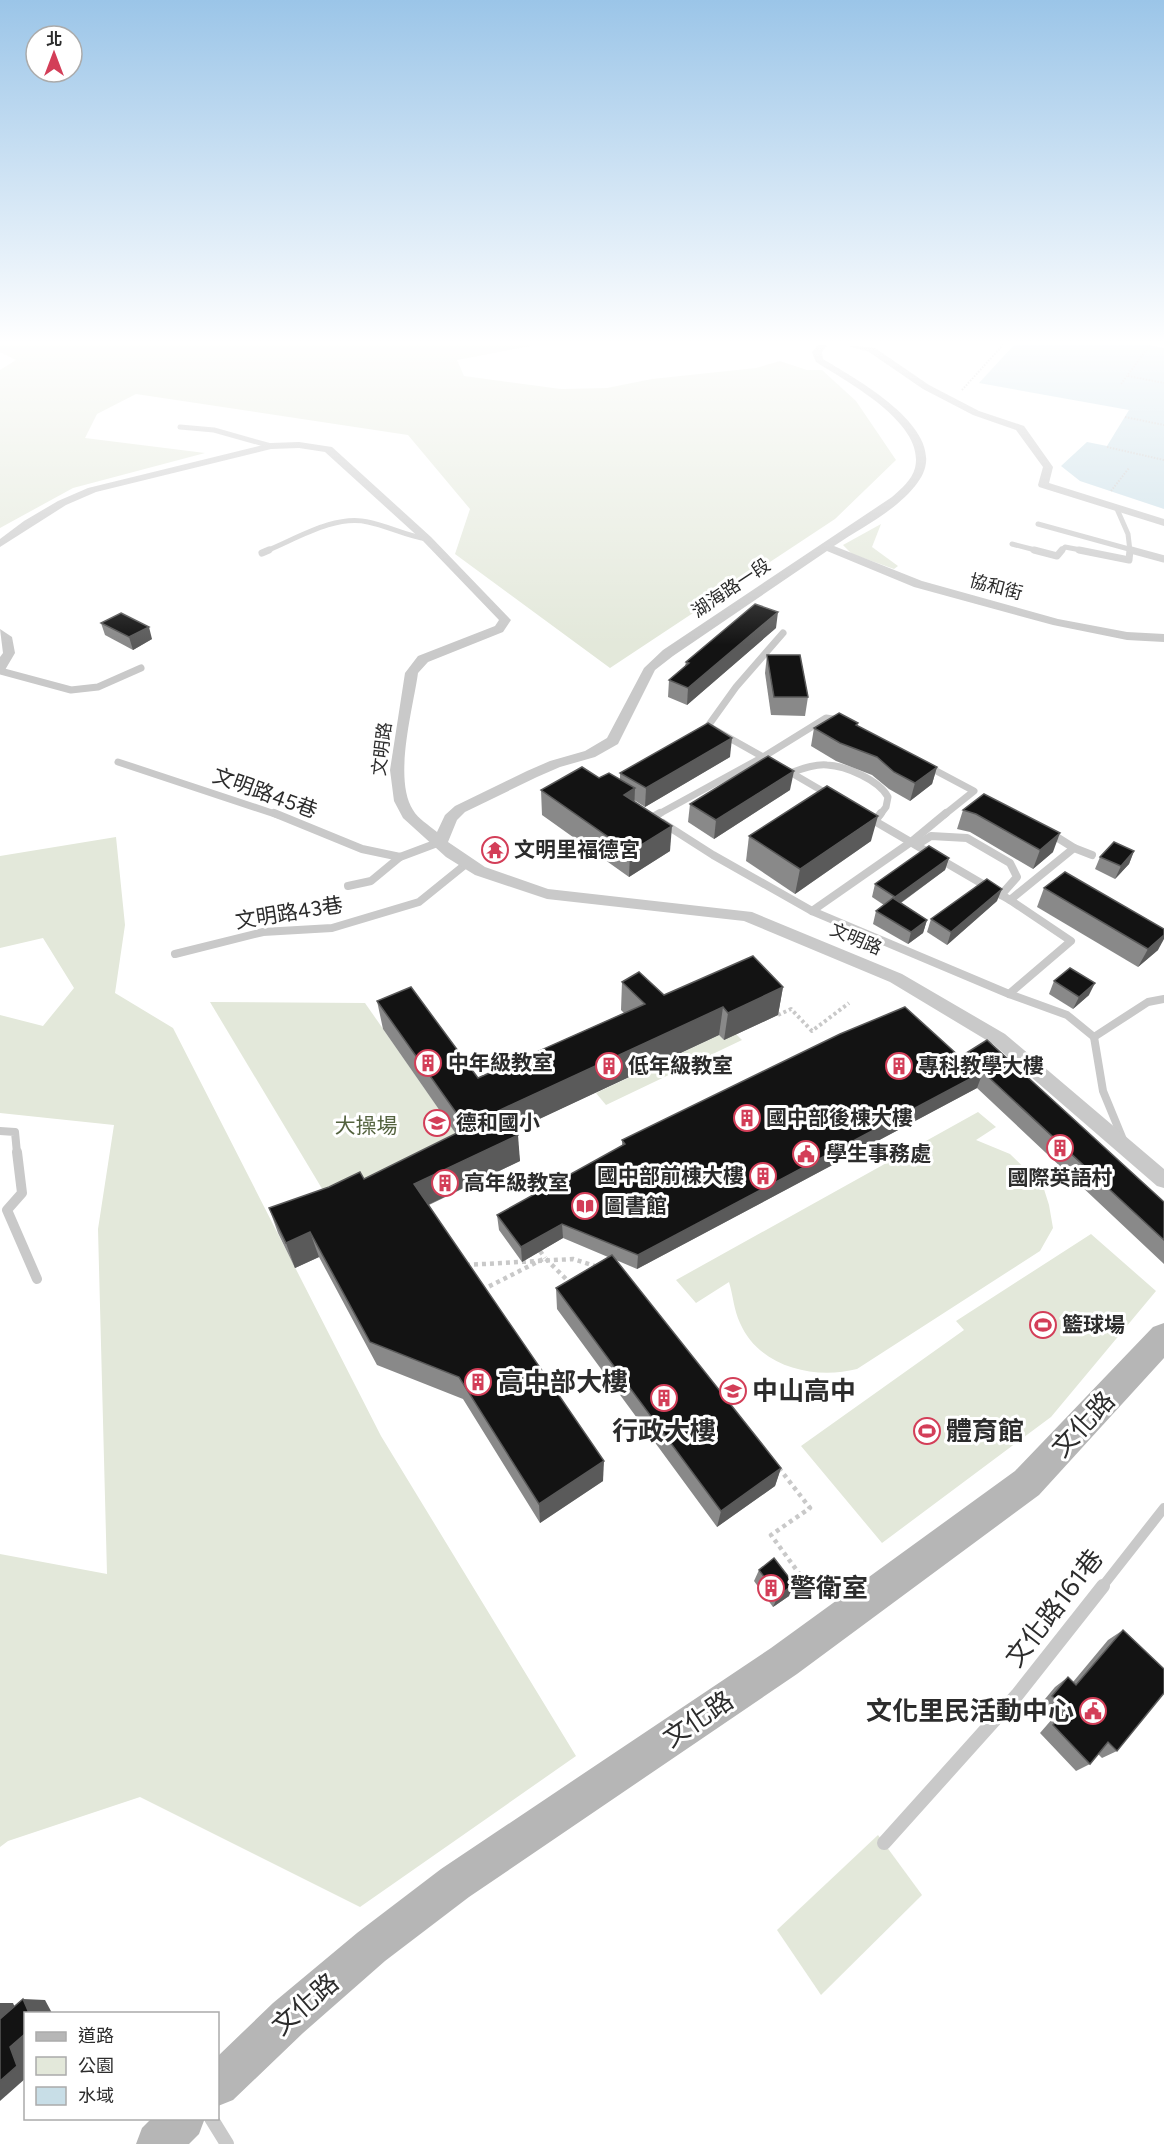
<svg xmlns="http://www.w3.org/2000/svg" width="1164" height="2144" font-family="Figtree,'Noto Sans TC',sans-serif">
<style>
.green{fill:#e3e8da}
.water{fill:#c8dee7}
.lines{fill:none;stroke-linecap:round;stroke-linejoin:round}
.path-far2{stroke:#c9c9c9;stroke-width:2;stroke-dasharray:1.5 1.5;stroke-linecap:butt}
.path-far1{stroke:#c9c9c9;stroke-width:4;stroke-dasharray:3 3;stroke-linecap:butt}
.path{stroke:#c9c9c9;stroke-width:4.5;stroke-dasharray:4 4;stroke-linecap:butt}
.lane-far4{stroke:#c9c9c9;stroke-width:5}
.lane-far3{stroke:#c9c9c9;stroke-width:7}
.lane-far2{stroke:#c9c9c9;stroke-width:8}
.lane-far1{stroke:#c9c9c9;stroke-width:10}
.lane{stroke:#c9c9c9;stroke-width:14}
.street{fill:#c9c9c9;fill-rule:evenodd}
.secondary{fill:#b6b6b6;fill-rule:evenodd}
.path-bridge{stroke:#c9c9c9;stroke-width:4.5;stroke-dasharray:4 4;stroke-linecap:butt}
.wall{fill:#898989}
.shaded-wall{fill:#5a5a5a}
.building{fill:#131313;stroke:#5a5a5a;stroke-width:1.5}
.labels{text-anchor:middle;stroke-width:6;stroke-linejoin:round;paint-order:stroke}
.far-street-label{font-size:18px;fill:#2c2c2c;stroke:#fff}
.street-label{font-size:21px;fill:#2c2c2c;stroke:#fff}
.poi-label{font-size:21px;font-weight:bold;fill:#2c2c2c;stroke:#fff;text-anchor:start}
.park-label{font-size:21px;fill:#53623e;stroke:#fff}
.near-poi-label{font-size:26px;font-weight:bold;fill:#2c2c2c;stroke:#fff;text-anchor:start}
.near-street-label{font-size:26px;fill:#2c2c2c;stroke:#fff}
</style>
<rect width="100%" height="100%" fill="#fff"/>
<g class="green">
<polygon points="0,345 536,345 457,360 464,376 561,389 607,388 652,379 756,368 780,361 807,370 822,370 856,401 896,460 835,519 610,668 455,554 470,509 408,435 136,394 97,414 85,438 205,453 73,488 0,528 0,370 16,360 0,352"/>
<polygon points="881,524 872,547 898,566 894,569 852,554 843,545"/>
<polygon points="116,837 125,925 115,993 173,1028 381,1436 576,1756 360,1907 140,1797 8,1841 0,1847 0,1554 107,1574 98,1229 114,1125 0,1113 0,1015 43,1026 74,988 43,938 0,948 0,856"/>
<polygon points="210,1002 365,1003 471,1155 336,1212"/>
<polygon points="736,1034 742,1040 606,1105 596,1093 719,1035 724,1040"/>
<path d="M 978,1112 L 996,1127 L 976,1140 L 1010,1154 L 1043,1186 L 1049,1205 L 1053,1228 L 1040,1251 L 857,1369 C 814,1380 759,1367 740,1323 C 734,1311 733,1295 729,1282 L 696,1303 L 676,1280 Z"/>
<polygon points="1091,1234 1156,1291 1051,1417 882,1543 801,1446 964,1330 956,1321"/>
<polygon points="878,1835 922,1895 821,1995 777,1930"/>
</g>
<polygon class="water" points="1014,345 1150,345 1164,348 1164,509 1080,481 1061,466 1087,442 1107,446 1129,410 979,383"/>
<g class="lines">
<g class="path-far2">
<polyline points="1128,376 1164,383"/>
<polyline points="1121,384 1150,345"/>
<polyline points="962,390 1003,345"/>
<polyline points="1125,417 1164,425"/>
<polyline points="1107,447 1164,460"/>
<polyline points="1111,491 1129,468"/>
</g>
<polyline class="path-far1" points="778,1015 791,1009 812,1031 849,1003"/>
<g class="path">
<polyline points="540,1251 545,1258"/>
<polyline points="466,1265 573,1259 598,1267"/>
<polyline points="779,1468 810,1508 771,1535 806,1583"/>
</g>
<g class="lane-far4">
<polyline points="180,427 214,430 271,446"/>
<polyline points="1117,509 1128,534 1130,551"/>
<polyline points="1038,524 1136,551"/>
<polyline points="1012,544 1039,551"/>
<path d="M 266,551 C 296,539 335,514 368,522 C 388,526 406,536 427,539"/>
<polyline points="1061,551 1065,547 1086,551"/>
</g>
<g class="lane-far3">
<polyline points="1034,550 1057,556 1062,550"/>
<polyline points="1079,550 1129,560 1130,550"/>
<polyline points="1131,550 1164,559"/>
<polyline points="262,553 269,550"/>
<polyline points="783,633 736,687 708,726 763,757 826,718 840,720"/>
<polyline points="0,671 71,690 98,687 141,668"/>
<polyline points="118,762 278,815"/>
<polyline points="927,766 974,791 944,815"/>
<polyline points="783,768 831,796"/>
<path d="M 790,773 C 802,769 814,764 827,765 C 846,766 879,780 888,797 L 886,807 L 880,815"/>
<polyline points="657,815 763,757 765,758"/>
</g>
<g class="lane-far2">
<polyline points="274,813 362,849 400,857 440,842"/>
<polyline points="866,816 1010,900 1071,941 1009,994"/>
<polyline points="653,817 660,813"/>
<polyline points="875,821 881,813"/>
<polyline points="663,823 713,855 812,911 1009,994 1067,1015 1094,1037"/>
<polyline points="917,845 931,836 967,838 1010,863 1017,877 1001,895"/>
<polyline points="1074,848 1092,855"/>
<polyline points="348,886 371,881 400,857"/>
<polyline points="1010,900 1074,848 1050,833"/>
<polyline points="812,911 911,842 946,813"/>
<polyline points="175,954 263,932 332,928 419,902 466,864"/>
<polyline points="1094,1037 1103,1091 1124,1142"/>
<polyline points="1094,1037 1148,1002 1164,999"/>
<polyline points="0,1131 15,1132 17,1153"/>
</g>
<g class="lane-far1">
<polyline points="17,1152 22,1193 7,1210 37,1279"/>
<polyline points="1102,1587 1164,1508"/>
</g>
<g class="lane">
<polyline points="884,1843 1017,1695 1103,1586"/>
<polyline points="211,2118 227,2144"/>
</g>
<g class="street">
<path d="M 818,345 L 827,345 L 822,352 L 823,359 C 857,380 955,432 918,482 C 898,510 862,527 834,546 L 922,581 L 1058,619 L 1127,632 L 1164,634 L 1164,642 L 1127,640 L 1053,625 L 914,587 L 827,551 L 673,656 L 655,670 L 618,744 L 595,757 L 560,767 L 537,777 L 465,812 L 457,820 L 448,842 L 485,867 L 548,889 L 752,912 L 902,974 L 1005,1034 L 1164,1169 L 1164,1188 L 1157,1186 L 993,1044 L 890,982 L 744,921 L 547,899 L 475,875 L 446,857 L 403,818 L 394,801 L 390,770 L 405,673 L 418,656 L 495,626 L 499,620 L 423,541 L 325,452 L 299,448 L 271,449 L 96,492 L 66,505 L 0,547 L 0,539 L 24,521 L 58,501 L 88,488 L 271,443 L 299,442 L 332,447 L 431,537 L 511,620 L 503,632 L 428,662 L 418,673 C 413,709 393,779 413,810 C 418,819 429,825 437,832 L 445,815 L 455,806 L 527,771 L 550,761 L 585,751 L 607,738 L 644,668 L 663,650 L 892,497 C 901,489 912,480 915,468 C 926,423 847,382 816,362 L 812,352 Z"/>
<polygon points="845,345 875,348 929,385 979,411 1024,426 1053,467 1049,483 1164,519 1164,526 1039,487 1038,485 1043,467 1016,430 973,415 923,389 869,352"/>
<polygon points="0,629 12,637 15,653 5,670 0,671 0,657 3,653"/>
</g>
<g class="secondary">
<polygon points="1164,1323 1164,1358 1039,1495 797,1674 469,1897 385,1961 303,2033 233,2100 218,2106 218,2056 273,2003 357,1933 441,1869 771,1648 1015,1471 1153,1327"/>
<polygon points="152,2118 205,2118 199,2134 189,2144 136,2144 142,2128"/>
</g>
<polyline class="path-bridge" points="482,1290 545,1258 570,1283"/>
</g>
<g class="wall">
<polygon points="101,623 152,639 133,650 105,635"/>
<polygon points="776,628 687,705 668,697 669,680 685,666 686,662"/>
<polygon points="767,655 808,697 805,716 771,715 765,673"/>
<polygon points="858,723 857,726 937,767 932,784 910,801 889,789 872,775 836,761 811,746 814,728"/>
<polygon points="730,757 645,807 634,800 670,851 629,877 542,815 541,790 599,778 620,780 620,773"/>
<polygon points="790,790 714,839 688,822 690,804"/>
<polygon points="984,794 1053,852 1033,869 970,832 957,829 963,810"/>
<polygon points="749,836 871,841 795,894 746,861"/>
<polygon points="1134,851 1129,864 1115,879 1095,869 1100,857"/>
<polygon points="949,858 945,870 901,903 927,920 923,933 908,944 873,924 876,911 884,905 872,897 875,884"/>
<polygon points="1044,888 1158,950 1138,967 1037,907"/>
<polygon points="997,901 947,945 927,932 931,919"/>
<polygon points="1054,981 1089,995 1073,1009 1049,994"/>
<polygon points="622,982 664,995 783,987 778,1015 724,1040 719,1035 515,1130 520,1161 429,1205 603,1481 540,1523 463,1399 377,1365 319,1257 295,1268 278,1233 269,1208 364,1179 456,1134 383,1029 377,1001 478,1078 624,1013 621,1010"/>
<polygon points="987,1040 1164,1202 1164,1264 977,1088 637,1269 616,1260 781,1468 775,1486 717,1527 557,1309 556,1288 608,1257 563,1238 522,1262 499,1230 497,1215 622,1146 622,1140 960,1057"/>
<polygon points="759,1570 789,1596 773,1607 754,1581"/>
<polygon points="1123,1630 1117,1751 1102,1758 1098,1754 1090,1764 1076,1771 1040,1733 1053,1718 1040,1705 1055,1687 1068,1677 1073,1682 1108,1640"/>
</g>
<g class="shaded-wall">
<polygon points="778,612 776,628 687,705 688,688"/>
<polygon points="149,627 152,639 133,650 129,637"/>
<polygon points="732,738 730,757 645,807 646,788"/>
<polygon points="937,767 932,784 910,801 915,783"/>
<polygon points="794,771 790,790 714,839 716,820"/>
<polygon points="635,788 634,813 624,795"/>
<polygon points="878,816 871,841 795,894 800,869"/>
<polygon points="672,826 670,851 629,877 630,852"/>
<polygon points="1060,833 1053,852 1033,869 1040,850"/>
<polygon points="1134,851 1129,864 1115,879 1121,866"/>
<polygon points="949,858 945,870 892,909 895,897"/>
<polygon points="1002,889 997,901 947,945 951,932"/>
<polygon points="927,920 923,933 908,944 911,932"/>
<polygon points="1164,935 1164,939 1158,950 1138,967 1148,949"/>
<polygon points="1095,983 1089,995 1073,1009 1079,997"/>
<polygon points="783,987 778,1015 724,1040 728,1013"/>
<polygon points="723,1007 719,1035 503,1136 500,1110"/>
<polygon points="983,1072 977,1088 637,1269 638,1255"/>
<polygon points="518,1135 520,1161 419,1209 414,1184"/>
<polygon points="562,1224 563,1238 522,1262 521,1247"/>
<polygon points="310,1232 319,1257 295,1268 286,1243"/>
<polygon points="604,1461 603,1481 540,1523 539,1504"/>
<polygon points="781,1468 775,1486 717,1527 721,1511"/>
<polygon points="794,1584 789,1596 773,1607 778,1596"/>
<polygon points="23,1999 45,2000 52,2013 29,2013"/>
<polygon points="0,2003 13,2003 21,2021 0,2021"/>
<polygon points="26,2033 26,2078 0,2101 0,2081 10,2047"/>
</g>
<g class="building">
<polygon points="755,604 778,612 688,688 669,680 689,663 686,662"/>
<polygon points="121,613 149,627 129,637 101,623"/>
<polygon points="767,655 800,655 808,697 774,697"/>
<polygon points="839,713 858,723 856,725 937,767 915,783 894,772 877,757 840,743 814,728"/>
<polygon points="708,723 732,738 646,788 620,773"/>
<polygon points="768,756 794,771 716,820 690,804"/>
<polygon points="582,767 599,778 609,773 635,788 624,795 672,826 630,852 541,790"/>
<polygon points="827,786 878,816 800,869 749,836"/>
<polygon points="984,794 1060,833 1040,850 976,814 963,810"/>
<polygon points="1114,842 1134,851 1121,866 1100,857"/>
<polygon points="929,846 949,858 895,897 875,884"/>
<polygon points="1065,872 1164,929 1164,935 1148,949 1044,888"/>
<polygon points="987,879 1002,889 951,932 931,919"/>
<polygon points="893,898 927,920 911,932 876,911"/>
<polygon points="753,956 783,987 728,1013 723,1007 500,1110 518,1135 414,1184 604,1461 539,1504 459,1377 370,1342 310,1232 286,1243 269,1208 329,1187 360,1172 364,1179 467,1128 377,1001 411,987 478,1078 645,1004 622,982 639,972 664,995"/>
<polygon points="1070,968 1095,983 1079,997 1054,981"/>
<polygon points="905,1007 960,1057 987,1040 1164,1202 1164,1240 983,1072 638,1255 562,1224 521,1247 497,1215 625,1144 622,1140 840,1034"/>
<polygon points="612,1255 781,1468 721,1511 556,1288"/>
<polygon points="774,1558 794,1584 778,1596 759,1570"/>
<polygon points="1123,1630 1164,1669 1164,1693 1117,1751 1108,1742 1090,1764 1053,1725 1066,1709 1052,1696 1068,1677 1076,1685"/>
<polygon points="23,1999 29,2013 26,2013 26,2033 10,2047 17,2066 0,2081 0,2019"/>
</g>
<linearGradient id="sky" x2="0" y2="1"><stop stop-color="#9bc5e8"/><stop offset="0.53" stop-color="#fff"/><stop offset="1" stop-color="#fff" stop-opacity="0"/></linearGradient>
<rect width="1164" height="645" fill="url(#sky)"/>
<defs>
<symbol id="temple-ring" viewBox="-11 -11 22 22"><circle r="9.5" fill="#fff" stroke="#d33e58" stroke-width="1.5"/><path d="M0-6L5-2H3V0L6.5 2.5H4V6H1.5V3h-3V6H-4V2.5H-6.5L-3 0V-2H-5Z" fill="#d33e58"/></symbol>
<symbol id="building-ring" viewBox="-11 -11 22 22"><circle r="9.5" fill="#fff" stroke="#d33e58" stroke-width="1.5"/><path d="M-4-6H4V6H1V3H-1V6H-4ZM-2.5-4.3h1.7v1.8h-1.7ZM.8-4.3h1.7v1.8H.8ZM-2.5-1h1.7V.8h-1.7ZM.8-1h1.7V.8H.8Z" fill="#d33e58"/></symbol>
<symbol id="school-ring" viewBox="-11 -11 22 22"><circle r="9.5" fill="#fff" stroke="#d33e58" stroke-width="1.5"/><path d="M0-5L7-2L0 1L-7-2ZM-4 1L0 2.5L4 1V4Q0 6-4 4Z" fill="#d33e58"/></symbol>
<symbol id="civic-ring" viewBox="-11 -11 22 22"><circle r="9.5" fill="#fff" stroke="#d33e58" stroke-width="1.5"/><path d="M-.6-6.5H3V-4.5H.6V-3L4-1V1h2V6H-6V1h2V-1L-.6-3ZM-1.2 2.5V6h2.4V2.5Z" fill="#d33e58"/></symbol>
<symbol id="library-ring" viewBox="-11 -11 22 22"><circle r="9.5" fill="#fff" stroke="#d33e58" stroke-width="1.5"/><path d="M-6-4Q-3-5.5-.7-3.5V5Q-3 3-6 4ZM6-4Q3-5.5 .7-3.5V5Q3 3 6 4Z" fill="#d33e58"/></symbol>
<symbol id="stadium-ring" viewBox="-11 -11 22 22"><circle r="9.5" fill="#fff" stroke="#d33e58" stroke-width="1.5"/><path d="M0-5a6.5 5 0 1 0 0 10a6.5 5 0 1 0 0-10ZM-3.5-1.8h7v3.6h-7Z" fill="#d33e58"/></symbol>
</defs>
<g fill-rule="evenodd">
<use href="#temple-ring" x="480" y="835" width="30" height="30"/>
<use href="#building-ring" x="413" y="1048" width="30" height="30"/>
<use href="#building-ring" x="594" y="1051" width="30" height="30"/>
<use href="#building-ring" x="884" y="1051" width="30" height="30"/>
<use href="#building-ring" x="732" y="1103" width="30" height="30"/>
<use href="#school-ring" x="422" y="1108" width="30" height="30"/>
<use href="#building-ring" x="1045" y="1133" width="30" height="30"/>
<use href="#civic-ring" x="791" y="1139" width="30" height="30"/>
<use href="#building-ring" x="748" y="1161" width="30" height="30"/>
<use href="#building-ring" x="430" y="1168" width="30" height="30"/>
<use href="#library-ring" x="570" y="1191" width="30" height="30"/>
<use href="#stadium-ring" x="1028" y="1310" width="30" height="30"/>
<use href="#building-ring" x="463" y="1367" width="30" height="30"/>
<use href="#school-ring" x="718" y="1376" width="30" height="30"/>
<use href="#building-ring" x="649" y="1383" width="30" height="30"/>
<use href="#stadium-ring" x="912" y="1416" width="30" height="30"/>
<use href="#building-ring" x="756" y="1573" width="30" height="30"/>
<use href="#civic-ring" x="1078" y="1696" width="30" height="30"/>
</g>
<g class="labels">
<g class="far-street-label">
<text transform="translate(996 587) rotate(15)" y="6">協和街</text>
<text transform="translate(731 588) rotate(-34)" y="6">湖海路一段</text>
<text transform="translate(382 749) rotate(-83)" y="6">文明路</text>
<text transform="translate(856 939) rotate(23)" y="6">文明路</text>
</g>
<g class="street-label">
<text transform="translate(265 793) rotate(20)" y="7">文明路45巷</text>
<text transform="translate(289 913) rotate(-9)" y="7">文明路43巷</text>
</g>
<g class="poi-label">
<text x="514" y="857">文明里福德宮</text>
<text x="448" y="1070">中年級教室</text>
<text x="628" y="1073">低年級教室</text>
<text x="918" y="1073">專科教學大樓</text>
<text x="766" y="1125">國中部後棟大樓</text>
<text x="456" y="1130">德和國小</text>
<text x="826" y="1161">學生事務處</text>
<text x="744" y="1183" text-anchor="end">國中部前棟大樓</text>
<text x="1060" y="1185" text-anchor="middle">國際英語村</text>
<text x="464" y="1190">高年級教室</text>
<text x="604" y="1213">圖書館</text>
<text x="1062" y="1332">籃球場</text>
</g>
<g class="park-label">
<text x="366" y="1133">大操場</text>
</g>
<g class="near-poi-label">
<text x="498" y="1391">高中部大樓</text>
<text x="752" y="1400">中山高中</text>
<text x="664" y="1440" text-anchor="middle">行政大樓</text>
<text x="946" y="1440">體育館</text>
<text x="790" y="1597">警衛室</text>
<text x="1074" y="1720" text-anchor="end">文化里民活動中心</text>
</g>
<g class="near-street-label">
<text transform="translate(1083 1424) rotate(-47)" y="9">文化路</text>
<text transform="translate(1054 1608) rotate(-52)" y="9">文化路161巷</text>
<text transform="translate(698 1719) rotate(-34)" y="9">文化路</text>
<text transform="translate(305 2004) rotate(-41)" y="9">文化路</text>
</g>
</g>
<rect x="24" y="2012" width="195" height="108" fill="#ffffff" stroke="#ababab" stroke-width="1.5"/>
<rect x="36" y="2032" width="30" height="9" fill="#b6b6b6" stroke="#ababab" stroke-width="1.5"/>
<text x="78" y="2042" font-size="18" fill="#2c2c2c">道路</text>
<rect x="36" y="2057" width="30" height="18" fill="#e3e8da" stroke="#ababab" stroke-width="1.5"/>
<text x="78" y="2072" font-size="18" fill="#2c2c2c">公園</text>
<rect x="36" y="2087" width="30" height="18" fill="#c8dee7" stroke="#ababab" stroke-width="1.5"/>
<text x="78" y="2102" font-size="18" fill="#2c2c2c">水域</text>
<g transform="translate(54 54)"><circle r="28" fill="#ffffff" stroke="#ababab" stroke-width="1.5"/>
<path d="M0-4.5L10 22L0 15L-10 22Z" fill="#d33e58"/>
<text y="-9" font-size="16" font-weight="bold" text-anchor="middle" fill="#2c2c2c">北</text>
</g>
</svg>
